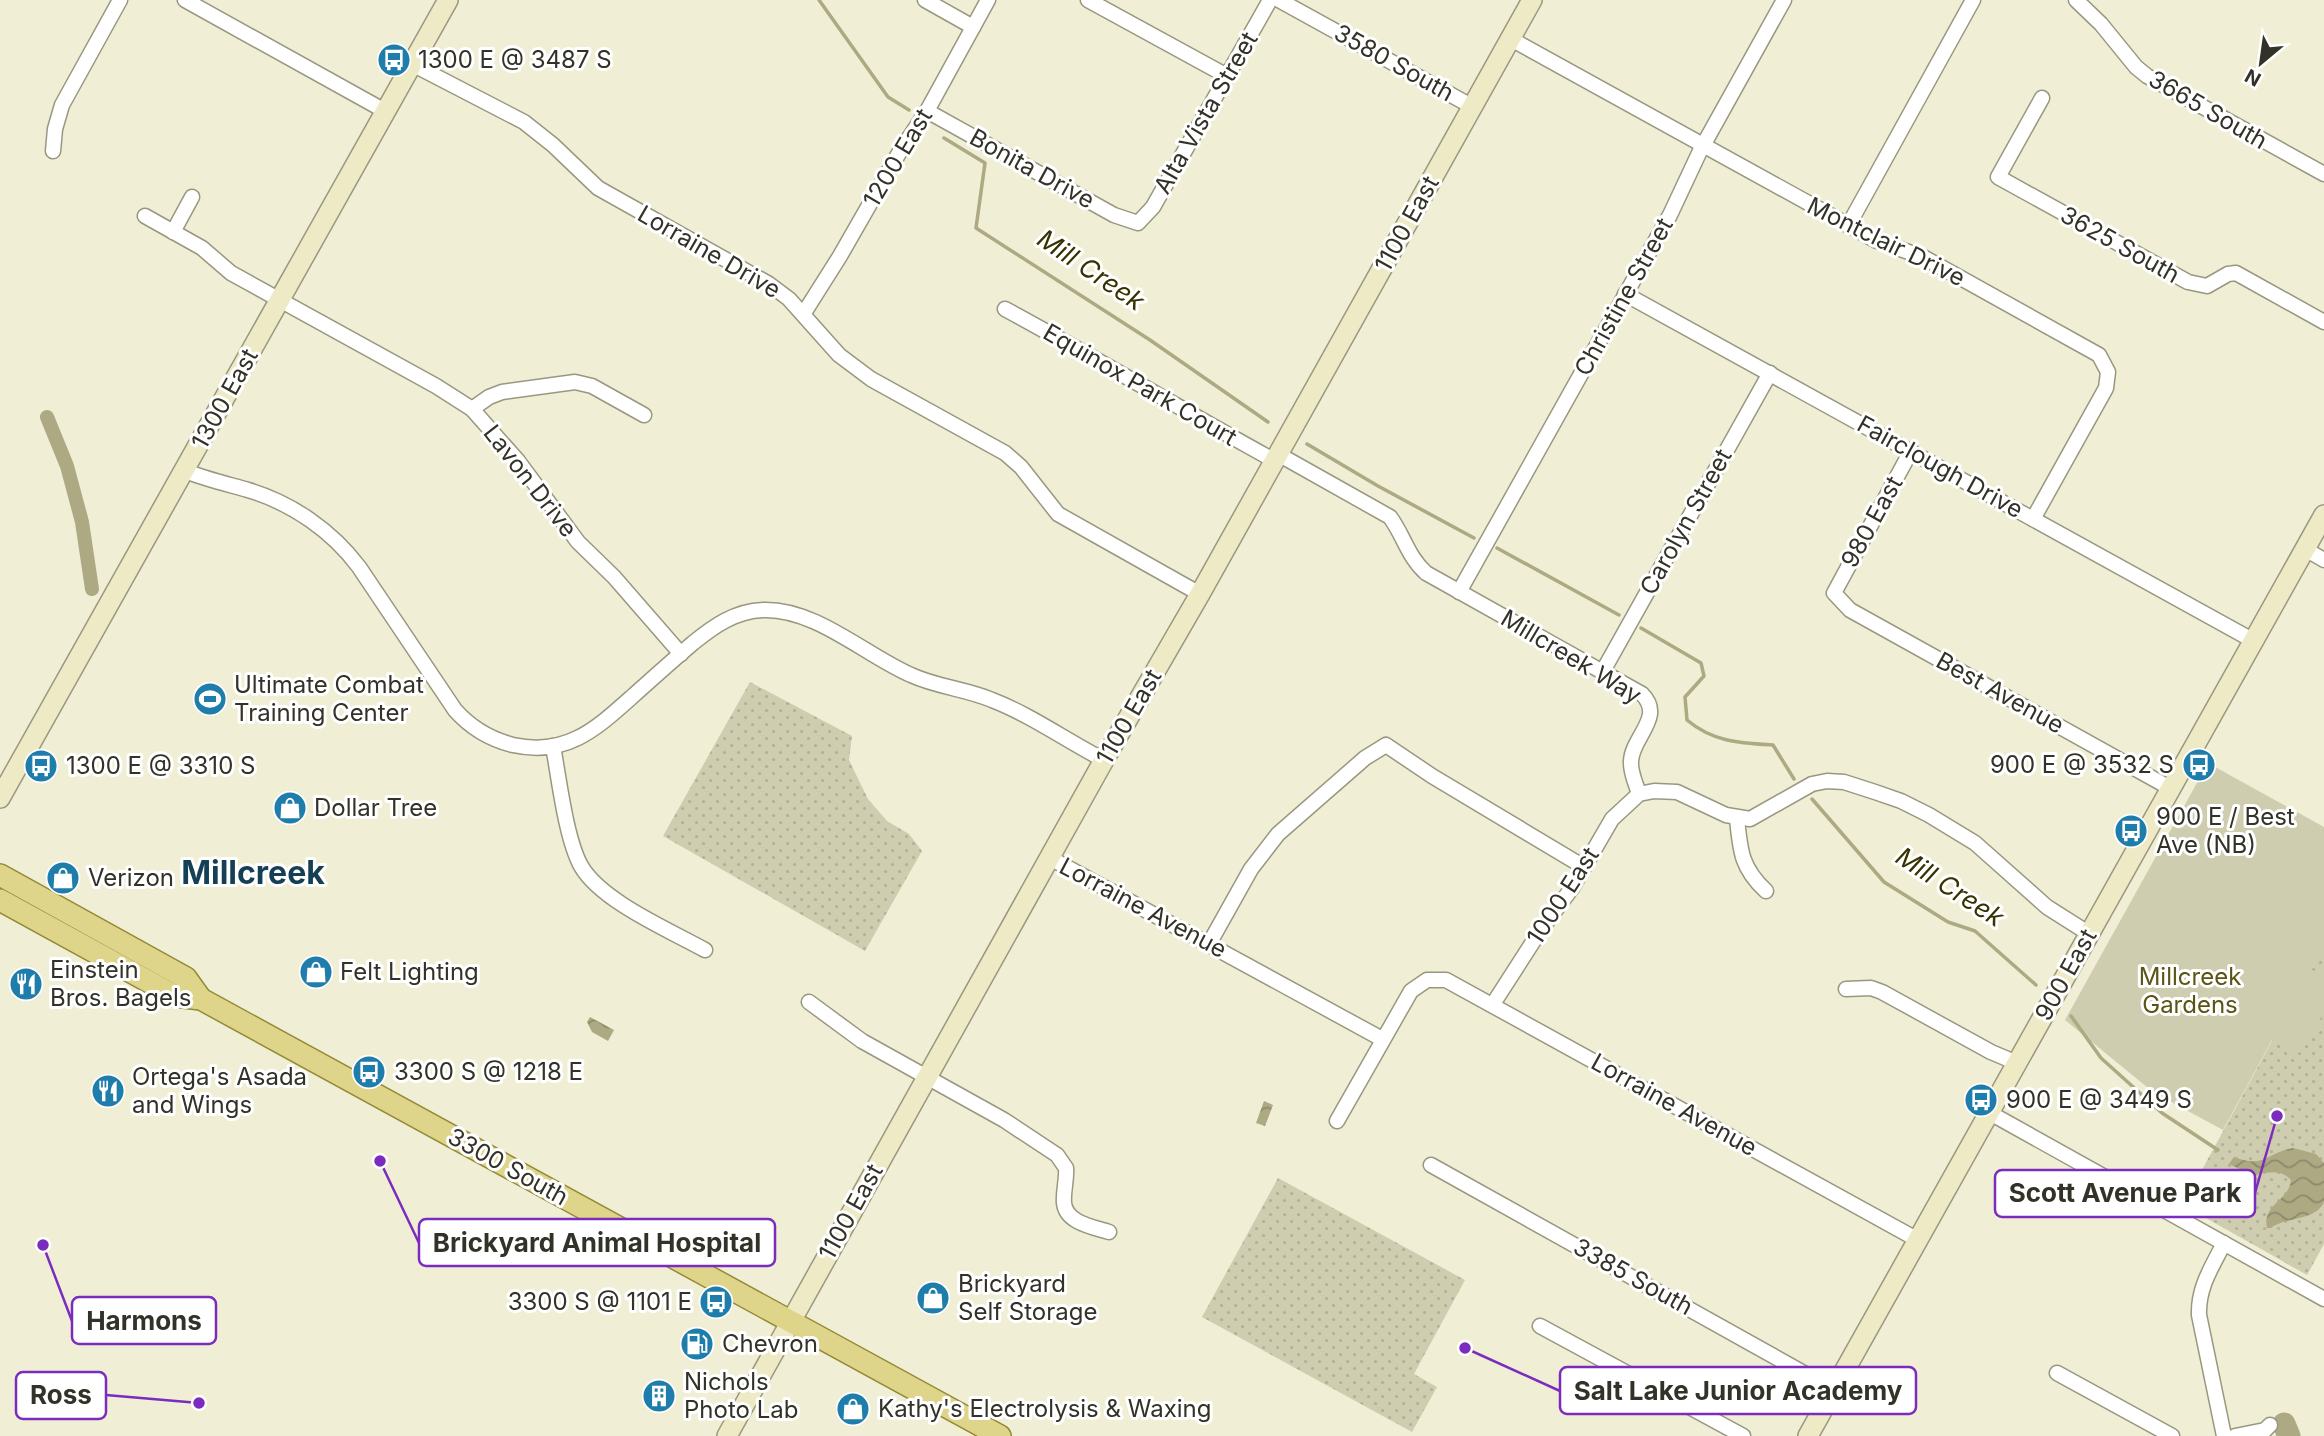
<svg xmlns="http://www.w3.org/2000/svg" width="2324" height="1436" font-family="Inter,sans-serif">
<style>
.grass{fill:url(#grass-dots)}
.garden{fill:#cfcdb0}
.water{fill:url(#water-waves)}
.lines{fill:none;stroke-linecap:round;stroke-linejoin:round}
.stream{stroke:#ada983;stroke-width:3.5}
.canal{stroke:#ada983;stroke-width:14}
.river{stroke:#ada983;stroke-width:23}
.street-casing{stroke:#9a9780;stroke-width:17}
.secondary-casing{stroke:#9a9780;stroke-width:22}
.primary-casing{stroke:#948a36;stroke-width:24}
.street{stroke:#fff;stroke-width:14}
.secondary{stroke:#eeeac5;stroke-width:19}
.primary{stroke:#ded58b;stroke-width:21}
.labels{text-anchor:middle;stroke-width:6;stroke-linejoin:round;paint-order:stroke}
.poi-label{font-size:24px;fill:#333228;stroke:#fff;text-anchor:start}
.street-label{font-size:24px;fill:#333228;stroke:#fff}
.park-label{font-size:24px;fill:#5c5414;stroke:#fff}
.water-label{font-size:26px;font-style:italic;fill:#373200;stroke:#fff}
.district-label{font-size:32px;font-weight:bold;fill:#143f55;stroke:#fff}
.leader{fill:none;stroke:#7b2cbf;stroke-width:2.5}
.callout-dot{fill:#7b2cbf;stroke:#fff;stroke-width:2.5}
.callout{fill:#fff;stroke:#7b2cbf;stroke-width:2.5}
.callout-label{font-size:26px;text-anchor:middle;font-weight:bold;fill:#333228}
</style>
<defs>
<pattern id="grass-dots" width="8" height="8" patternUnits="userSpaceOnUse" patternTransform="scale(1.75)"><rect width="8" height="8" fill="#cfcdb0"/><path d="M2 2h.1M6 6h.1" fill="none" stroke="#b2b097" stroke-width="1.8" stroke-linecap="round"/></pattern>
<pattern id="water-waves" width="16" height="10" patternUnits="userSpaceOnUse" patternTransform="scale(1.75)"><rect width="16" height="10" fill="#ada983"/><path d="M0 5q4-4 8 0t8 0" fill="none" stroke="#8d8a6b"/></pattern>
</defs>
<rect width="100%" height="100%" fill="#f0eed5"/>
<g class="grass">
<polygon points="750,682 852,736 849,760 868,799 887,821 909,834 922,851 865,951 663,836"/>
<polygon points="2324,945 2324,1244 2307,1275 2183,1205"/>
<polygon points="1278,1178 1465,1280 1414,1374 1437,1387 1412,1432 1202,1317"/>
</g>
<polygon class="garden" points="2208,763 2324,827 2324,946 2311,969 2324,977 2324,1012 2301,1053 2279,1040 2277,1043 2272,1040 2223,1130 2153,1092 2065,1020"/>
<g class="water">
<polygon points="590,1017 614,1030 608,1041 592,1032 587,1022"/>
<polygon points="1264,1101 1273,1105 1265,1126 1256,1123"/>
<path d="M 2293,1148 L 2316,1154 L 2324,1163 C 2324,1174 2324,1192 2324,1202 C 2316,1221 2284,1217 2271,1228 L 2267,1228 C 2262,1204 2289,1201 2291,1180 C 2282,1170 2270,1172 2258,1174 L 2251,1182 L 2248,1179 L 2250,1174 L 2229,1164 L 2234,1157 C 2265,1169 2266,1153 2293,1148 Z"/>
</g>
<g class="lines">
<g class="stream">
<polyline points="819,0 888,97 909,110"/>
<polyline points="944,138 985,163 976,228 1150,340 1268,422"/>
<polyline points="1307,444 1378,486 1474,538"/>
<polyline points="1497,548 1619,615"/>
<path d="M 1641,628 L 1701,663 L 1704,676 L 1685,697 L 1687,720 C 1713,742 1740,743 1773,745 L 1794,779"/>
<polyline points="1812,799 1884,882 1948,922 1975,931 2036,985"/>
<polyline points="2071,1016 2101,1058 2162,1113 2218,1150"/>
</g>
<polyline class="canal" points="47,417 67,466 82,522 92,589"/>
<polyline class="river" points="2284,1424 2289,1436"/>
<defs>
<g id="street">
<polyline points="185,0 385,111"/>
<polyline points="925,0 973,27"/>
<polyline points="1088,0 1227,76"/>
<polyline points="1279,0 1473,107"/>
<polyline points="2076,0 2101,24 2136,67 2147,76 2324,174"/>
<polyline points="1511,39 1877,241 1923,257 2099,355 2108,372 2106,388 2033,519"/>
<polyline points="412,64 524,122 553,145 598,188 769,284 789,299 839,355 871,379 1005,453 1021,467 1058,514 1200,594"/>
<polyline points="2042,98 1998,177 2188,282 2207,286 2228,274 2236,273 2324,322"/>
<polyline points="927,111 1114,215 1138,223 1153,207 1270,0"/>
<polyline points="53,151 55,129 62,105 120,0"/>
<polyline points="145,216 202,248 231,273 436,386 472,409 518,461 578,542 614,577 681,654"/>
<polyline points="1848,226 1973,0"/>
<polyline points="173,232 192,197"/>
<polyline points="1625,294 2254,641"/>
<path d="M 1005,309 C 1096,358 1184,411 1275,461"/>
<polyline points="804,313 840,256 899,153 927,111 988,0"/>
<polyline points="472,409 489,397 502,392 575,382 592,386 644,415"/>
<polyline points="1911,451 1834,593 1850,610 2170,788"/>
<path d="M 1278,454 L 1390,517 C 1404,536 1408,557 1426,573 L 1642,694 C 1665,717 1632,737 1631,761 C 1630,772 1636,784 1639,794"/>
<path d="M 185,471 C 206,479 227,484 248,490 C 292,503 332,531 359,567 L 455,710 C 471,728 489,739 513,745 C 567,757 597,728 634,695 C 653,678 673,660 693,643 C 714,626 735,611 763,610 C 815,608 865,655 911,675 C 937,687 966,689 992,700 C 1031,715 1067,741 1104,760"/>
<polyline points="2305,549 2324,560"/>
<polyline points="1459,592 1670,215 1700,151 1784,0"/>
<polyline points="1603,671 1770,373"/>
<path d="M 553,746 C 559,779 566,839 581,866 C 601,901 669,930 705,950"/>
<path d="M 1737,818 C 1740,850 1741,868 1766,891"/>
<polyline points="1050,858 1382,1039"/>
<polyline points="1209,944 1251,869 1278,834 1365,758 1386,745 1432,776 1584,867"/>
<polyline points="1846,989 1871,988 1882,992 1991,1052 2017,1063"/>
<path d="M 809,1002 L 862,1041 L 1004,1120 L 1057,1155 L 1066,1168 C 1067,1180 1063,1191 1064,1203 C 1066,1223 1093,1227 1109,1232"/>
<polyline points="1493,1004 1540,931 1572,888 1612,819 1639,794 1654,791 1677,792 1726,815 1750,819 1812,784 1827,781 1844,782 1875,792 1901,801 1929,815 1975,843 2047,907 2088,933"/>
<polyline points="1990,1113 2324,1299"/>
<polyline points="1337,1121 1411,991 1427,980 1446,980 1918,1240"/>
<polyline points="1431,1165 1834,1390"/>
<polyline points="1540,1326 1743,1436"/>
<polyline points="2057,1373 2172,1436"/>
<path d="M 2224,1436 L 2199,1315 C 2198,1287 2212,1267 2224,1243"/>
<polyline points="2235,1436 2265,1430 2270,1425"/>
</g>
<g id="secondary">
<polyline points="0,798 448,0"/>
<polyline points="727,1436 1104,760 1200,594 1532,0"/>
<polyline points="1808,1436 2324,515"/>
</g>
<g id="primary">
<polyline points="0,875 186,978 201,999"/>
<polyline points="0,900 175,996 201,999 1000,1436"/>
</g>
</defs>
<use href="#street" class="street-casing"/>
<use href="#secondary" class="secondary-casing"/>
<use href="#primary" class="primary-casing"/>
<use href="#street" class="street"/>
<use href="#secondary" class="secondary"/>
<use href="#primary" class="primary"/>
</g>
<defs>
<symbol id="bus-disc" viewBox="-11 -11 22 22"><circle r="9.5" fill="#1e7daa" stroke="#fff"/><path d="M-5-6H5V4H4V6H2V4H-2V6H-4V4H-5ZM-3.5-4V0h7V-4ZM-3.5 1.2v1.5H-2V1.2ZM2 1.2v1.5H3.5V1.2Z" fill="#fff"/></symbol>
<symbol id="stadium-disc" viewBox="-11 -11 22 22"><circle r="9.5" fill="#1e7daa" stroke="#fff"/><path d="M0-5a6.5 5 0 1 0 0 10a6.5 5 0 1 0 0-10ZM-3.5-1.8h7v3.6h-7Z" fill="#fff"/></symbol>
<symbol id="shop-disc" viewBox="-11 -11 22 22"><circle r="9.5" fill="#1e7daa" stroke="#fff"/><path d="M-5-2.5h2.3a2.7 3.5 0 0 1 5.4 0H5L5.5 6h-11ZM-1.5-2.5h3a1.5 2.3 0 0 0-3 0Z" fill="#fff"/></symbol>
<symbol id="restaurant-disc" viewBox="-11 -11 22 22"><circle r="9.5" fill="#1e7daa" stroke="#fff"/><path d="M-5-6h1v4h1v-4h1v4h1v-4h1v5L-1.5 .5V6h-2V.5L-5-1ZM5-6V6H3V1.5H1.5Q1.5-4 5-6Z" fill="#fff"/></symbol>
<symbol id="fuel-disc" viewBox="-11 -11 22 22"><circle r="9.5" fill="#1e7daa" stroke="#fff"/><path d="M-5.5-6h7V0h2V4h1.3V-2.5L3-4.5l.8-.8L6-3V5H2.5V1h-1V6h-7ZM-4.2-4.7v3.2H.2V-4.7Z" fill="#fff"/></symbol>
<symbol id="building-disc" viewBox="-11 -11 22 22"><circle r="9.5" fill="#1e7daa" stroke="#fff"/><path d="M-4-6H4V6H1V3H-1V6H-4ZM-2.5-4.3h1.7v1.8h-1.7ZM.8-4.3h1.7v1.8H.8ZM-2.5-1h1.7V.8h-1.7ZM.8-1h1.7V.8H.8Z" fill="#fff"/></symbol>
</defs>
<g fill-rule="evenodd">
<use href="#bus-disc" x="375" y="41" width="38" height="38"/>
<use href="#stadium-disc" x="191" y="680" width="38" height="38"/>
<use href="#bus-disc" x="2180" y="746" width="38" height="38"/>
<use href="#bus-disc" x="22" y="747" width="38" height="38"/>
<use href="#shop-disc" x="271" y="789" width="38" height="38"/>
<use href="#bus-disc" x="2112" y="812" width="38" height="38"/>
<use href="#shop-disc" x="44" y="859" width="38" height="38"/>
<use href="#shop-disc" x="297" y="953" width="38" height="38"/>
<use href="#restaurant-disc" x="7" y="965" width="38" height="38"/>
<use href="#bus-disc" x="350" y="1053" width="38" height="38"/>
<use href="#restaurant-disc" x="89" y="1072" width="38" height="38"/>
<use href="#bus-disc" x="1962" y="1081" width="38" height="38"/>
<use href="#shop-disc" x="914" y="1279" width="38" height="38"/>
<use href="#bus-disc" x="697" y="1283" width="38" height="38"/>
<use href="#fuel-disc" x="678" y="1325" width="38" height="38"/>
<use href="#building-disc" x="640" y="1377" width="38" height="38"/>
<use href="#shop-disc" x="834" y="1390" width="38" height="38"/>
</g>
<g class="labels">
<g class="poi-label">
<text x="418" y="68">1300 E @ 3487 S</text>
<text x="234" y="693">Ultimate Combat<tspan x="234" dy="28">Training Center</tspan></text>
<text x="2174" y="773" text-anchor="end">900 E @ 3532 S</text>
<text x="66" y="774">1300 E @ 3310 S</text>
<text x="314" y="816">Dollar Tree</text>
<text x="2156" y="825">900 E / Best<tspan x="2156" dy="28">Ave (NB)</tspan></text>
<text x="88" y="886">Verizon</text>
<text x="50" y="978">Einstein<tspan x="50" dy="28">Bros. Bagels</tspan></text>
<text x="340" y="980">Felt Lighting</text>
<text x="394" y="1080">3300 S @ 1218 E</text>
<text x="132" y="1085">Ortega's Asada<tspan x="132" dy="28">and Wings</tspan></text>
<text x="2006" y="1108">900 E @ 3449 S</text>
<text x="958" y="1292">Brickyard<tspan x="958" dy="28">Self Storage</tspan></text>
<text x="692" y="1310" text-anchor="end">3300 S @ 1101 E</text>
<text x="722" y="1352">Chevron</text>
<text x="684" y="1390">Nichols<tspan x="684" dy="28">Photo Lab</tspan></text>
<text x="878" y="1417">Kathy's Electrolysis &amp; Waxing</text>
</g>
<g class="street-label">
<text transform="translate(1394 63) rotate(29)" y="8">3580 South</text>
<text transform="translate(2208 110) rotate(30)" y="8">3665 South</text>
<text transform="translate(1206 113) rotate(-60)" y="8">Alta Vista Street</text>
<text transform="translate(898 158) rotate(-59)" y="8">1200 East</text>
<text transform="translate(1032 169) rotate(29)" y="8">Bonita Drive</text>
<text transform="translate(1407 224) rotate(-61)" y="8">1100 East</text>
<text transform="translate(1886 242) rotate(26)" y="8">Montclair Drive</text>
<text transform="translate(2120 245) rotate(29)" y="8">3625 South</text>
<text transform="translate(709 252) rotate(30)" y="8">Lorraine Drive</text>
<text transform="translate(1624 297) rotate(-61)" y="8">Christine Street</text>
<text transform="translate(1140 385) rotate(30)" y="8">Equinox Park Court</text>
<text transform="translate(225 399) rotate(-61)" y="8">1300 East</text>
<text transform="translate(1940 467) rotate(29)" y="8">Fairclough Drive</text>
<text transform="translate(530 481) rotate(52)" y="8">Lavon Drive</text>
<text transform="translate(1686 522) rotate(-61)" y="8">Carolyn Street</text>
<text transform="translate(1872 522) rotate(-61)" y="8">980 East</text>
<text transform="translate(1571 657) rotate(31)" y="8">Millcreek Way</text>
<text transform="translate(2000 693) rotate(29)" y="8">Best Avenue</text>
<text transform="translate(1129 717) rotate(-60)" y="8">1100 East</text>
<text transform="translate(1563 896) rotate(-57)" y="8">1000 East</text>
<text transform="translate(1143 908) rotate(28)" y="8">Lorraine Avenue</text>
<text transform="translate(2066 975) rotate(-61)" y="8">900 East</text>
<text transform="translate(1674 1105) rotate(29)" y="8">Lorraine Avenue</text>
<text transform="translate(508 1167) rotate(29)" y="8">3300 South</text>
<text transform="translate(851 1212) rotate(-61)" y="8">1100 East</text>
<text transform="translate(1633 1277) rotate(29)" y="8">3385 South</text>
</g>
<g class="park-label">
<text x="2190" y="985">Millcreek<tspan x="2190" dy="28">Gardens</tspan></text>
</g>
<g class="water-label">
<text transform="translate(1091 270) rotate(34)" y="9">Mill Creek</text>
<text transform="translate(1950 887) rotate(33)" y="9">Mill Creek</text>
</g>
<g class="district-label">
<text x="253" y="884">Millcreek</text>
</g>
</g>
<path class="leader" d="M2277 1116L2255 1193M380 1161L419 1243M43 1245L72 1321M1465 1348L1560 1391M199 1403L106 1395"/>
<g class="callout-dot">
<circle cx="2277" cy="1116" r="7"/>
<circle cx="380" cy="1161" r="7"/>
<circle cx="43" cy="1245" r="7"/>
<circle cx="1465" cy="1348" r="7"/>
<circle cx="199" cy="1403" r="7"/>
</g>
<g class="callout">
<rect x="1995" y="1170" width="260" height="47" rx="7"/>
<rect x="419" y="1219" width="356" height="47" rx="7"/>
<rect x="72" y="1297" width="144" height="47" rx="7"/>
<rect x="1560" y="1367" width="356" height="47" rx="7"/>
<rect x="16" y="1372" width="90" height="47" rx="7"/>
</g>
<g class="callout-label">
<text x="2125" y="1202">Scott Avenue Park</text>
<text x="597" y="1252">Brickyard Animal Hospital</text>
<text x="144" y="1330">Harmons</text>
<text x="1738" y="1400">Salt Lake Junior Academy</text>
<text x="61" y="1404">Ross</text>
</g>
<g transform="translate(2261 63) rotate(209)" stroke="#ffffff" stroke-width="5" paint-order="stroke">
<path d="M0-5L12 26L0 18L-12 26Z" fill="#333228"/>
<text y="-10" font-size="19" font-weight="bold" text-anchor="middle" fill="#333228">N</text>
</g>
</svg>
